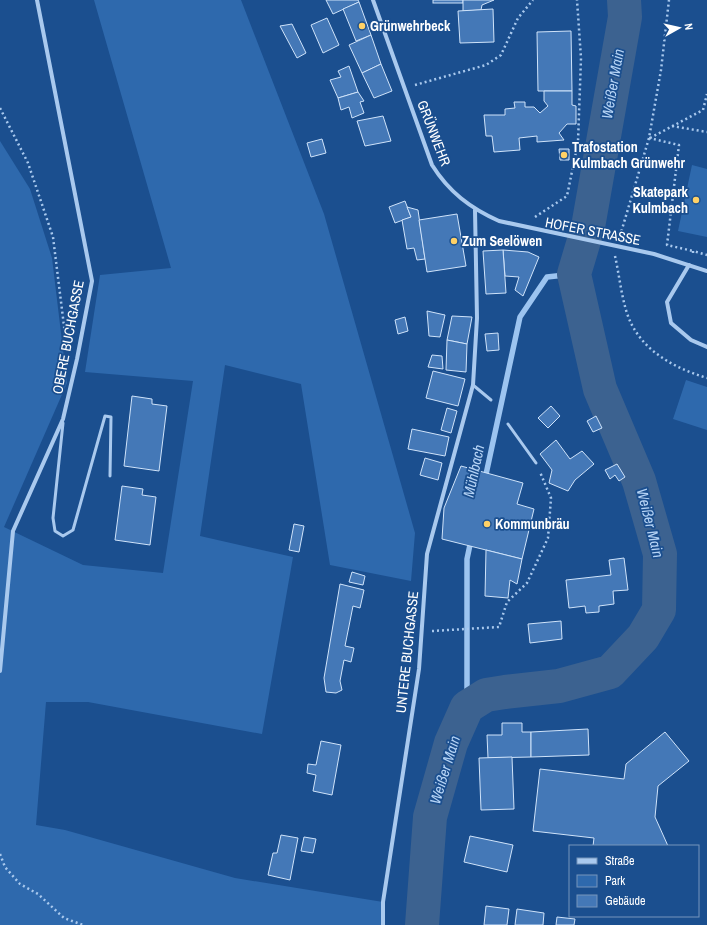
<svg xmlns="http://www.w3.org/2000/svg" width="707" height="925" font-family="'Archivo Narrow',sans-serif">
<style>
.green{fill:#2e69ad}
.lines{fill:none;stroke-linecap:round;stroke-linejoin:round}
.stream{stroke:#9cc4f0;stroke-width:5.5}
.river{stroke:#3c6290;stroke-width:34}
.building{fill:#4478b7;stroke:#cfe3fa}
.path{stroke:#a9c9ee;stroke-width:2.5;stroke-dasharray:2 3;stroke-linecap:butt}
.lane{stroke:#a9c9ee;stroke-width:3}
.street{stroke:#a9c9ee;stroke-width:4}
.poi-dot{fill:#ffd166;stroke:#1b4f8f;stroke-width:1.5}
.labels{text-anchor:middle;stroke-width:3.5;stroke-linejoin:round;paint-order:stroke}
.poi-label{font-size:14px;font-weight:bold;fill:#fff;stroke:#1b4f8f;text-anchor:start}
.street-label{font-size:14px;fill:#fff;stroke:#1b4f8f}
.water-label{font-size:15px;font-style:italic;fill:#b5d3f5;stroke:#1b4f8f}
</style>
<rect width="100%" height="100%" fill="#1b4f8f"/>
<g class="green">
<polygon points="94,0 241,0 324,214 415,533 411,581 330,565 301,384 225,365 200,536 293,557 262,734 88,702 46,702 36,825 65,830 235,878 383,902 383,925 0,925 0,141 30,189 52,258 67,383 4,527 83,565 163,573 193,381 85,372 100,275 171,268"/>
<polygon points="692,165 707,169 707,237 678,231"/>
<polygon points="686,380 707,387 707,430 673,419"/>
</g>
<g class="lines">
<g class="stream">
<polyline points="485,479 520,317 547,277 574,274"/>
<polyline points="467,707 467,559 471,540"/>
</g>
<polyline class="river" points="422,925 430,817 451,743 467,707 486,695 505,692 559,686 610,672 643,637 659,610 660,554 639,481 600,389 574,274 588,227 625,17 624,0"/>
</g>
<g class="building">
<polygon points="326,0 358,0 359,2 333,14"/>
<rect x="433" y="0" width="30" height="3"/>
<polygon points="463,0 494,0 482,5 481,10 463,11"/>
<polygon points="359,2 371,35 356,41 343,9"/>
<polygon points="493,9 494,42 460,43 458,11"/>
<polygon points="327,18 339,45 323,53 311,25"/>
<polygon points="292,24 306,53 297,58 280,26"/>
<polygon points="571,31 572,91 538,91 537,32"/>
<polygon points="371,35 381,64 362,73 349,45"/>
<polygon points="381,64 392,91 374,98 362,73"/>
<polygon points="349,66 358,92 338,98 330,80 341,77 338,71"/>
<polygon points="544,91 572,91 572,105 576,106 576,124 567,124 559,133 564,140 537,142 537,136 519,138 520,150 494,152 492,136 486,136 484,115 505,115 505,109 515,108 514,102 525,102 525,107 534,107 540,113 548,106 544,101"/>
<polygon points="358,92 364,101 360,102 364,113 352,118 349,107 341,110 338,98"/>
<polygon points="383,116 391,141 365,146 357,121"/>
<polygon points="322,139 326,153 311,157 307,143"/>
<polygon points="559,149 569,149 569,160 560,160"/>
<polygon points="405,201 411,217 395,223 389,207"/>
<polygon points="407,207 418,210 425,259 417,260 414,248 407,249 402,220 411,217"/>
<polygon points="457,214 466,266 427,272 419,220"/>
<polygon points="503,250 528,252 539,257 523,296 515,290 519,277 505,276"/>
<polygon points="503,250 506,293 486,294 483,251"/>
<polygon points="427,311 445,315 440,337 429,336"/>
<polygon points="452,316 472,317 467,344 447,340"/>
<polygon points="405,317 408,331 398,334 395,320"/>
<polygon points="498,333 499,350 487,351 485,334"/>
<polygon points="447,340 467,344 466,372 446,370"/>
<polygon points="432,355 442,356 443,369 428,367"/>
<polygon points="433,371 465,379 458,406 426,398"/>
<polygon points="132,396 152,399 152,404 167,406 159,471 124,466"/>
<polygon points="551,406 560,416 548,428 538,418"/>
<polygon points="447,408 457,411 451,433 441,430"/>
<polygon points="596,416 602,428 593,432 587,421"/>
<polygon points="412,429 449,437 445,456 408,449"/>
<polygon points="556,440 570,459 582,451 594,464 575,480 568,491 549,483 552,470 540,454"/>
<polygon points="425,458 442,463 438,480 420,475"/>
<polygon points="617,464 625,477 619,481 615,475 610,479 605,470"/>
<polygon points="461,466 523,483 517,504 534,509 522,559 442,539 444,508"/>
<polygon points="122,486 143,489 142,495 156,497 150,545 115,540"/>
<polygon points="294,524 304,526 299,552 289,550"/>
<polygon points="486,550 522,559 517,584 510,580 508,598 485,596"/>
<polygon points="624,558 628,590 613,591 614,604 599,606 599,612 586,613 585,606 569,608 566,580 611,575 609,560"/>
<polygon points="352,572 365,576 363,585 349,582"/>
<polygon points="340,584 364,590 360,608 353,606 345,646 354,648 351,662 344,660 340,681 342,690 336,693 326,692 324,678"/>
<polygon points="561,621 562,639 530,643 528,624"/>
<polygon points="502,723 522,723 522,732 531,732 531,757 488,758 487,735 502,735"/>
<polygon points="588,729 589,755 531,757 531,732"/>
<polygon points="665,732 689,761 658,786 655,817 668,846 593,846 594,838 533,831 540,769 624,779 626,764"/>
<polygon points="321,741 341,745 332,795 313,791 316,775 307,773 308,764 316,765"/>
<polygon points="512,757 514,809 481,810 479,758"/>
<polygon points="281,835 298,838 290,880 268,875 273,853 277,853"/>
<polygon points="470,836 513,845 507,872 464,862"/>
<polygon points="304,837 316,839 313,853 301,851"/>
<polygon points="486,906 509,909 507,925 484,925"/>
<polygon points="517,909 544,913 543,925 515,925"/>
<polygon points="557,917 575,919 574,925 556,925"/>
</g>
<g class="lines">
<g class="path">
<polyline points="415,85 486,65 501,55 518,18 533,0"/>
<polyline points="0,108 28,163 53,237 65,334 68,341"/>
<polyline points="672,126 707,132"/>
<polyline points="649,138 679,145 667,245 693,251"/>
<polyline points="650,138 703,110 707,94"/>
<polyline points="535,217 567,196 578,142 581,58 577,0"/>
<polyline points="620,236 649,138 661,70 669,0"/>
<polyline points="693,253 693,251 707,255"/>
<path d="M 615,256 C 619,274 621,293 626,310 C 637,348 671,367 707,378"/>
<polyline points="432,631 499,627 507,602 527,583 548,538 551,498 540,472"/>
<polyline points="0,854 5,867 20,884 38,894 64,918 83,925"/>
</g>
<g class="lane">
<polyline points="473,385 491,400"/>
<polyline points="63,423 53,518 55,531 63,536 73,530 105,416 111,417 110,476"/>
<polyline points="508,424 536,463"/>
</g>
<g class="street">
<path d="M 373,0 L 432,165 C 449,192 470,208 499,221 L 654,254 L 707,271"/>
<polyline points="689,265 667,302 671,323 691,340 707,347"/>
<polyline points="0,671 13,531 63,419 77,359 92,281 37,0"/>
<polyline points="383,925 383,902 419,669 427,554 473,385 477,318 475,210"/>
</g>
</g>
<g class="poi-dot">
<circle cx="362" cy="26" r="4"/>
<circle cx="564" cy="155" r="4"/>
<circle cx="696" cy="200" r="4"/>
<circle cx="454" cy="241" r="4"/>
<circle cx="487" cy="524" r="4"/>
</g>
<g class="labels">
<g class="poi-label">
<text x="370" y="31">Grünwehrbeck</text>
<text x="572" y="152">Trafostation<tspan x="572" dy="16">Kulmbach Grünwehr</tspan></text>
<text x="688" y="197" text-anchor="end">Skatepark<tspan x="688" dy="16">Kulmbach</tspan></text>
<text x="462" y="246">Zum Seelöwen</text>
<text x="495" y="529">Kommunbräu</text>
</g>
<g class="street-label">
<text transform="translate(434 133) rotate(69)" y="5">GRÜNWEHR</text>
<text transform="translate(593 231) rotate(11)" y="5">HOFER STRASSE</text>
<text transform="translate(68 337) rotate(-79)" y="5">OBERE BUCHGASSE</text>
<text transform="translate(407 652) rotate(-84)" y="5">UNTERE BUCHGASSE</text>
</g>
<g class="water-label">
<text transform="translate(613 84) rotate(-80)" y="5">Weißer Main</text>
<text transform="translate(474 471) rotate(-78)" y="5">Mühlbach</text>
<text transform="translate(650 523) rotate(76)" y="5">Weißer Main</text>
<text transform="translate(445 770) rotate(-73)" y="5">Weißer Main</text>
</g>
</g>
<rect x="569" y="845" width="130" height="72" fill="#1b4f8f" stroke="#7695bc"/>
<rect x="577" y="858" width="20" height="6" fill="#a9c9ee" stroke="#7695bc"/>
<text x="605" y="865" font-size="12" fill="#ffffff">Straße</text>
<rect x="577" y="875" width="20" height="12" fill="#2e69ad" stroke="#7695bc"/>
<text x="605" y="885" font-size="12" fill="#ffffff">Park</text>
<rect x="577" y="895" width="20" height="12" fill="#4478b7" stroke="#7695bc"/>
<text x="605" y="905" font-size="12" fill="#ffffff">Gebäude</text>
<g transform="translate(679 28) rotate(82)" stroke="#1b4f8f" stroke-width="3" paint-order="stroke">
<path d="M0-3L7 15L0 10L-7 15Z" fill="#ffffff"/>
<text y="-6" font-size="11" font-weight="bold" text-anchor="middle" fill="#ffffff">N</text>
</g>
</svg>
